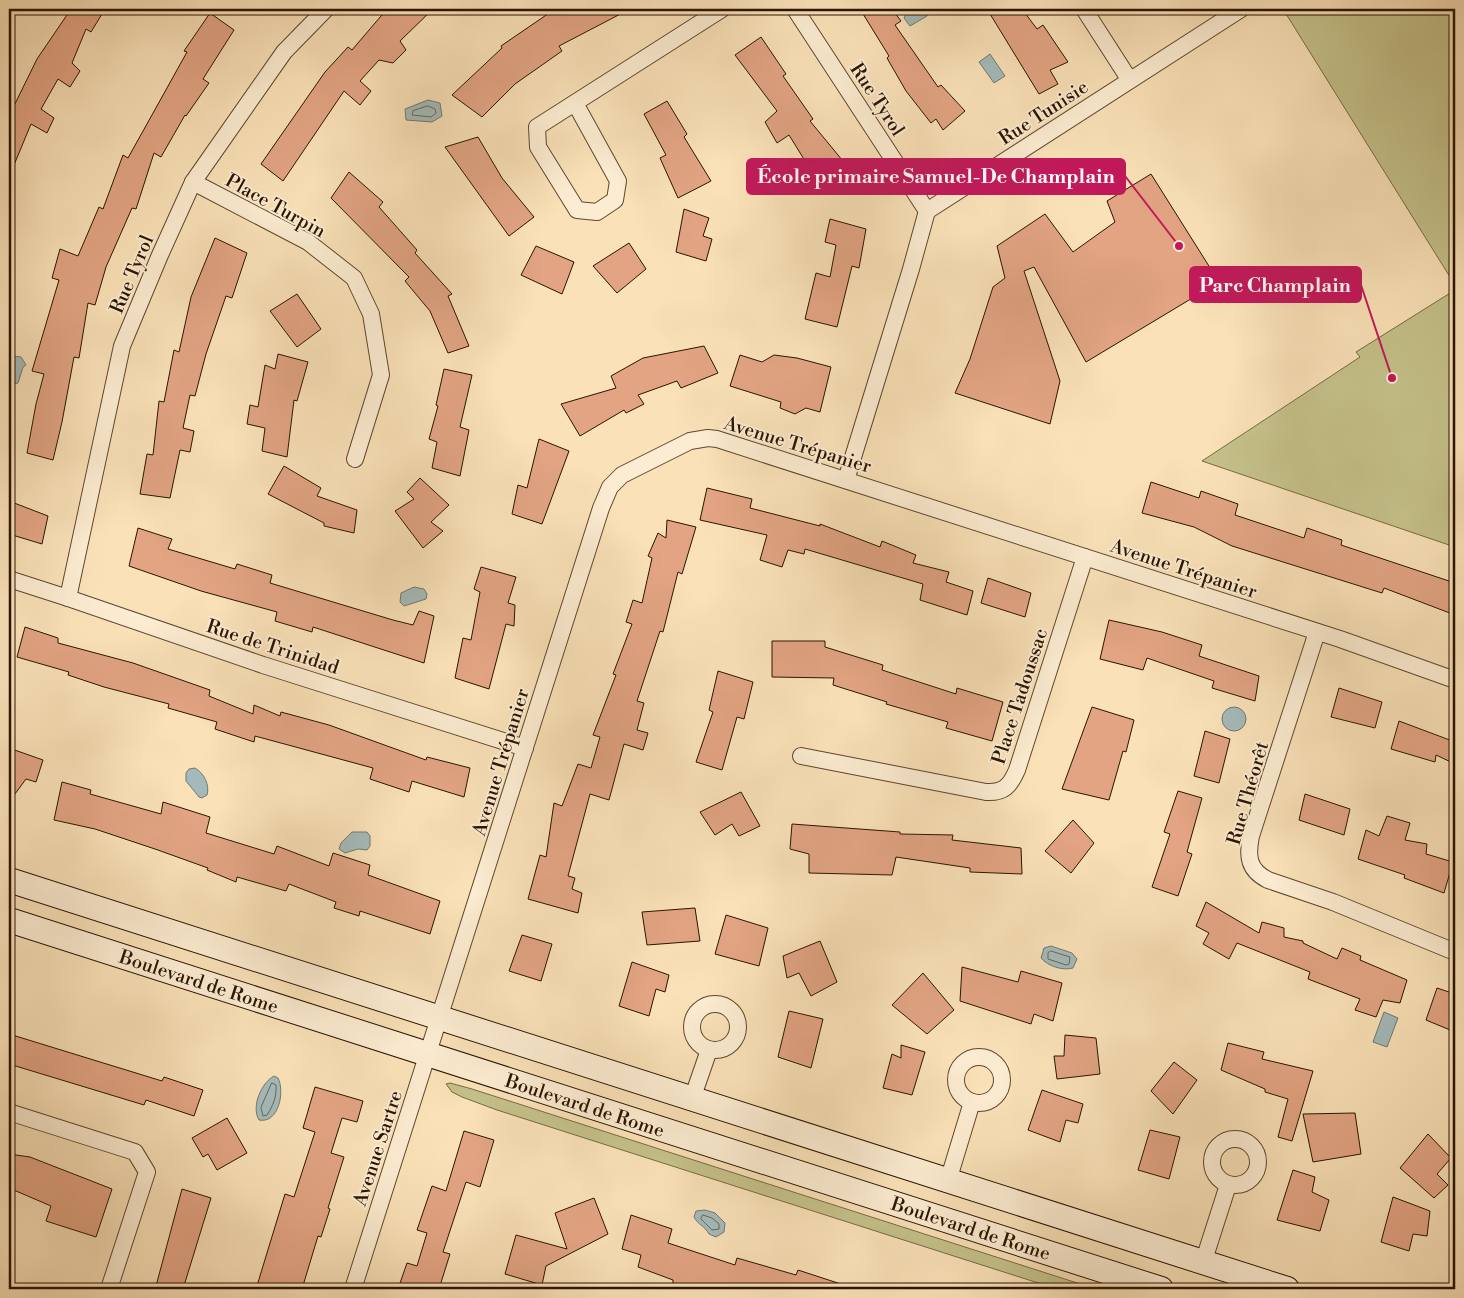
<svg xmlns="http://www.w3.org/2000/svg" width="1464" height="1298" font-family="'Libre Bodoni',serif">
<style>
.green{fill:#c5c18a;stroke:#786a45}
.water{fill:#a4baba;stroke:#737870}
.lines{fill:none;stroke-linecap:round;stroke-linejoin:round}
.shore{stroke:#67675d;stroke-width:1}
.building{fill:#e2a483;stroke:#2a1400}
.minor-casing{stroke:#5e472e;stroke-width:18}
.secondary-casing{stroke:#2a1400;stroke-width:26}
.minor{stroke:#fcecd1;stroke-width:16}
.secondary{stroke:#fcecd1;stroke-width:24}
.labels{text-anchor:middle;stroke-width:4;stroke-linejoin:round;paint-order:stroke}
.street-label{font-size:19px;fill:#2a1400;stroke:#fcecd1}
.leader{fill:none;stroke:#c2185b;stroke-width:2}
.callout-dot{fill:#c2185b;stroke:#fcecd1;stroke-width:2}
.callout{fill:#c2185b;stroke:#c2185b;stroke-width:2}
.callout-label{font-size:20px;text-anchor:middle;font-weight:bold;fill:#fff}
</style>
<rect width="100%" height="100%" fill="#fae1b8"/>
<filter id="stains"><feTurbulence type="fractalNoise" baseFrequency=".004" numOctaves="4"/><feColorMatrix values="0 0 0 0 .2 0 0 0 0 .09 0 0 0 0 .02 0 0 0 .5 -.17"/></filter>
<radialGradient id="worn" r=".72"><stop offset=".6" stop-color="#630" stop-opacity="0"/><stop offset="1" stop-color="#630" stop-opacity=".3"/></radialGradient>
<g class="green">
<polygon points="1283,9 1455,9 1455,285"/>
<polygon points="1455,290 1455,547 1202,461 1360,357 1356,352"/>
<polygon points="450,1083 472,1089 1096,1289 1057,1289 497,1110 462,1097 452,1092 446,1084"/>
</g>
<g class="water">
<polygon points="908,9 929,9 927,16 910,26 904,18"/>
<polygon points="990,54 1005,76 994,83 979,62"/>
<polygon points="428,100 440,103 442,116 432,122 406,120 405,109"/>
<polygon points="12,356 21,357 26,365 23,367 18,383 9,385 9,360"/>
<polygon points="414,587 424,589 427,594 426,599 404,606 400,602 401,593"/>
<circle cx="1234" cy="719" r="12"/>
<path d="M 195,768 C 204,773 210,785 207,795 L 202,798 L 199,797 L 186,781 L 186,773 L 189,769 Z"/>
<polygon points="352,832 367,832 370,836 370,846 367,850 358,849 345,853 339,849 341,843"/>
<path d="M 1051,946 L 1072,953 L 1077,959 L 1073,968 C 1062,971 1048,966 1041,958 L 1044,948 Z"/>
<polygon points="1384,1012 1398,1018 1387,1047 1373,1042"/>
<path d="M 274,1076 L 278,1078 C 285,1091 279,1124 259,1120 C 251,1107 261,1083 274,1076 Z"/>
<path d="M 705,1210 L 715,1213 L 725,1223 L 724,1232 L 716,1237 L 709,1234 C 705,1226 698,1225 694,1217 L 696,1211 Z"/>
</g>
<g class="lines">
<g class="shore">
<polygon points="428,106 435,109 436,113 431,117 412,115 413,111"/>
<polygon points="1051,951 1070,957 1069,964 1066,965 1048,959 1048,953"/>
<path d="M 272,1083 L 276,1085 C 277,1096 273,1106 267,1115 L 263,1116 L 261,1108 Z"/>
<polygon points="703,1215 712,1218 719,1224 719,1229 712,1230 701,1219"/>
</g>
</g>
<g class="building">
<polygon points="71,9 105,9 91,32 86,29 72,63 80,71 70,87 58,79 41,109 54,118 47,133 31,124 9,177 9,116 37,59"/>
<polygon points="387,9 433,9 400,41 406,50 393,63 379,60 360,81 371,91 360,105 344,91 283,181 261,164 325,72 348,47 352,50"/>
<polygon points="555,9 630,9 559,46 562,51 515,84 482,117 452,95 502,48 501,46"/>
<polygon points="860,9 892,9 901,21 895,25 938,87 941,85 965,111 943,130 936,119 931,123 906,91 887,58 889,56"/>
<polygon points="987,9 1022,9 1037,29 1043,25 1068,62 1050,70 1058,84 1039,94"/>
<polygon points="210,13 234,30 203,79 209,83 186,116 185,115 161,157 154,153 136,209 132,208 106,267 95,305 88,303 79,358 74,357 62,422 53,460 27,453 36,404 44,374 32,371 59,280 52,278 60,249 78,256 99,207 103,209 123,155 128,158 187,52 184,51"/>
<polygon points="761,37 786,74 783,76 813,119 810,121 852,172 823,190 789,135 777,143 765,122 777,111 735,55"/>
<polygon points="667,101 687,134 684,137 711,181 678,198 660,158 666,155 644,114"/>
<polygon points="478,137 502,178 534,217 509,236 445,147"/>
<polygon points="349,172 383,202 379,207 417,250 415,253 452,294 448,296 469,346 448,353 430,311 405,281 409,277 331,198"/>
<polygon points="1151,174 1219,282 1086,362 1034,267 1024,271 1060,381 1050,424 955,393 970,359 993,287 1005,278 997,246 1045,214 1073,252 1115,222 1107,201"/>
<polygon points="684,209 709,218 703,236 712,239 706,261 676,252"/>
<polygon points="830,219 866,229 859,268 852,266 837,327 805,319 816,273 830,277 836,245 825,242"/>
<polygon points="215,238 247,253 232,298 226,296 206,354 195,396 190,395 183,428 194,431 190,452 180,450 170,498 140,494 147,454 153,455 159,401 164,402 174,350 179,352 191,297"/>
<polygon points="629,243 646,269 617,293 593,266"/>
<polygon points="536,246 574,262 562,294 521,275"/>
<polygon points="297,294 321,329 297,347 270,311"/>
<polygon points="704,346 718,373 681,388 677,381 638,395 644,404 626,413 624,410 580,436 561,404 616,388 611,376 643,358"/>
<polygon points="278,354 308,362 297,401 294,400 287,457 262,451 265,428 247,424 250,405 258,407 265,365 275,369"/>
<polygon points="740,355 762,362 774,355 797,358 831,367 820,412 806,408 795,414 780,408 781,402 730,386"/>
<polygon points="444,369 472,375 460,427 469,430 460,476 432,468 437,442 429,439 438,406 436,405"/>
<polygon points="539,439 569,451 542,524 512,514 518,485 527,488"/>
<polygon points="284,466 321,488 317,496 357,510 354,533 324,526 324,523 268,494"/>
<polygon points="420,478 449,505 431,522 443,531 423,548 395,511 414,499 407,492"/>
<polygon points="1151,482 1199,498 1201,491 1238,504 1235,515 1304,538 1307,528 1342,540 1341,545 1455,583 1455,615 1384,588 1382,593 1232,546 1194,527 1142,513"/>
<polygon points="707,488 752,499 750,508 820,526 820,524 880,547 882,541 916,555 913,563 949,572 946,582 973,591 967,615 920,600 923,584 805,549 804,554 788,550 782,567 760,560 767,535 700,520"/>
<polygon points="9,501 48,516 42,544 9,534"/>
<polygon points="667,520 696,527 682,574 678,572 663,632 660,631 637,701 644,703 637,730 648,733 643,750 624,744 609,800 590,794 568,876 575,878 572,889 582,893 578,913 528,899 540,855 546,857 554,803 562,806 578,764 591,768 600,737 593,735 616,675 613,674 632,624 626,622 633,600 642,603 652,558 648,556 658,533 666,538"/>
<polygon points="138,528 172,539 168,549 235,569 237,564 272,575 270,583 393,620 413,625 419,611 434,616 424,663 313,627 312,632 275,621 277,612 201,591 129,566"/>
<polygon points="481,567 516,577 508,603 515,605 514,626 506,624 489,689 455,678 463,638 471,640 480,592 474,589"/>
<polygon points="988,578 1031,593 1025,617 981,603"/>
<polygon points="1109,620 1162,632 1202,645 1199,656 1259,676 1255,701 1212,688 1214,681 1147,658 1143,670 1100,659"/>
<polygon points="25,627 58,638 58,643 133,663 210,690 209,696 253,714 254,705 280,716 281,712 329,725 426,760 427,757 470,768 464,797 412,781 409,792 370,779 373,768 255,736 254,742 215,729 217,722 168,708 169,704 104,687 68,675 69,672 17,657"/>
<polygon points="772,641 825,641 825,647 883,665 882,670 956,694 957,688 1003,702 992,741 946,728 948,722 886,704 887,702 833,685 834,678 772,677"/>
<polygon points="718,671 753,682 744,719 737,717 722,770 696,762 713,712 709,710"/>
<polygon points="1339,688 1382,702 1375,728 1331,717"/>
<polygon points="1092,707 1134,720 1126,752 1123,751 1109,800 1062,789"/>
<polygon points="1399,721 1455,742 1455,764 1436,755 1435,762 1391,749"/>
<polygon points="1205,731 1230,739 1219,783 1194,776"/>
<polygon points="9,748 43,760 36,782 26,779 9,802"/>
<polygon points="62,782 91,790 90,794 161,814 163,802 210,817 206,833 274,854 277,846 329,866 333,853 370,865 368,875 440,901 430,934 360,911 359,916 334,908 336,902 289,884 286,891 237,877 236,882 207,870 208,868 155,849 95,829 54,820"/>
<polygon points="1178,791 1202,798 1187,852 1192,854 1178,896 1152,887 1170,834 1164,832"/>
<polygon points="741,792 760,826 739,836 732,824 715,835 700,812"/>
<polygon points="1305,794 1350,809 1344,835 1299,820"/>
<polygon points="1387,816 1410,823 1405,840 1427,844 1426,854 1453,862 1444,893 1404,878 1405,875 1358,859 1366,830 1379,836"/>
<polygon points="1073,820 1094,843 1071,873 1045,851"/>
<polygon points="792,824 900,832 900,834 953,835 952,840 1021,848 1022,874 970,872 970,868 896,857 892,875 809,873 809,854 790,849"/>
<polygon points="1206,902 1259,933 1262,922 1284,928 1284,937 1303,941 1303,943 1337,959 1342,948 1361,956 1360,960 1407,980 1400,1003 1383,1000 1376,1017 1355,1010 1360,999 1308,979 1310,972 1237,943 1229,959 1203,944 1209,933 1196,926"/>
<polygon points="695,908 700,941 647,945 642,912"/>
<polygon points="726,915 768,928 759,966 715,954"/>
<polygon points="522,935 552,944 541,981 509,971"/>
<polygon points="820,941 837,982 811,996 799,973 787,978 783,956"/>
<polygon points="632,962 669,975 665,992 656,989 649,1016 619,1006"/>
<polygon points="962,967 1018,982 1021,971 1062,983 1053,1021 1034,1014 1031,1024 960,1001"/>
<polygon points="923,973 954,1010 927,1034 892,1005"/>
<polygon points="1437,988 1455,994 1455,1032 1426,1020"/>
<polygon points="789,1011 823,1019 811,1068 778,1057"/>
<polygon points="9,1034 162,1081 164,1077 203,1090 194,1116 146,1100 144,1105 9,1064"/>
<polygon points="1065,1035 1096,1038 1100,1074 1057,1079 1054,1056 1064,1056"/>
<polygon points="1228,1043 1264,1052 1262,1059 1313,1071 1292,1141 1278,1137 1288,1099 1265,1092 1265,1089 1221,1070"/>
<polygon points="901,1045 925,1052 912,1095 883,1088 892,1054 901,1058"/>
<polygon points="1174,1062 1197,1080 1173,1114 1151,1091"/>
<polygon points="315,1087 363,1101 357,1122 342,1118 331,1153 344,1157 328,1208 330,1209 321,1237 318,1236 302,1289 256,1289 285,1194 294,1197 315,1132 303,1128"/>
<polygon points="1042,1090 1083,1104 1078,1123 1066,1120 1060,1142 1028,1130"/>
<polygon points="1355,1113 1361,1154 1313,1162 1303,1114"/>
<polygon points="227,1118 247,1153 217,1170 208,1154 203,1157 192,1138"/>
<polygon points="1150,1130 1180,1137 1169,1179 1138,1170"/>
<polygon points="464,1131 494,1140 480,1187 466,1182 443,1252 450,1254 439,1289 409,1289 399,1286 407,1263 417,1266 427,1233 417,1230 432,1186 446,1191"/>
<polygon points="1428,1134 1451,1158 1437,1174 1448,1185 1434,1198 1400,1168"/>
<polygon points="9,1154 30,1157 112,1189 96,1237 46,1221 51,1206 9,1188"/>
<polygon points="1293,1170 1315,1177 1312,1192 1329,1200 1320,1231 1277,1220"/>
<polygon points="182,1189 211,1198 183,1289 167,1289 156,1286"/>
<polygon points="1393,1197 1430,1211 1427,1236 1413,1234 1409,1251 1381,1242"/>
<polygon points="594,1198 608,1234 546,1266 542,1285 505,1274 516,1235 567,1249 555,1213"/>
<polygon points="631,1215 672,1229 668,1243 735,1265 737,1258 796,1275 798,1270 847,1286 846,1289 689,1289 673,1283 673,1280 638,1267 641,1255 622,1249"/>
</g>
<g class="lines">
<defs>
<g id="minor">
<polyline points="795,9 927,211"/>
<polyline points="1084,9 1129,79"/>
<polyline points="575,103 618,181 615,200 597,212 577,210 538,147 537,127 722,9"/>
<polyline points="193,182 308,242 354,278 371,314 381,375 355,459"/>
<polyline points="846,480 911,269 927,211 1241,9"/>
<polyline points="9,579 68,598 263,665 525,748"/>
<polyline points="68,598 122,346 160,255 193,182 284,52 326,9"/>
<path d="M 1317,632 L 1251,836 C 1247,856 1248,870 1268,880 L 1333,902 L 1455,952"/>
<path d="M 801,756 L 986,792 C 1004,793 1010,786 1017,770 L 1085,557"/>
<circle cx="715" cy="1027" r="23"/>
<circle cx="979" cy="1080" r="23"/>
<polyline points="692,1099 709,1050"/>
<polyline points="9,1112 135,1152 147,1172 109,1289"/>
<circle cx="1235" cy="1162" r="23"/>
<polyline points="948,1181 972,1102"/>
<polyline points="1203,1263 1228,1185"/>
<polyline points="353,1289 601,508 610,487 622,475 690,441 708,438 717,439 1340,639 1455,680"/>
</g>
<g id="secondary">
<polyline points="9,880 1287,1289"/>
<polyline points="9,920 1161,1289"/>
</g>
</defs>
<use href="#minor" class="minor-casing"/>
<use href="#secondary" class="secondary-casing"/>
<use href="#minor" class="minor"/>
<use href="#secondary" class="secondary"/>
</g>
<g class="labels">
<g class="street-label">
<text transform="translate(878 99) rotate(57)" y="7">Rue Tyrol</text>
<text transform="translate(1043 112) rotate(-33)" y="7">Rue Tunisie</text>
<text transform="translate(276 205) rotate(29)" y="7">Place Turpin</text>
<text transform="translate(131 274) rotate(-67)" y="7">Rue Tyrol</text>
<text transform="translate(798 444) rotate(17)" y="7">Avenue Trépanier</text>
<text transform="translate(1184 568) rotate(18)" y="7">Avenue Trépanier</text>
<text transform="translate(273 646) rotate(18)" y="7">Rue de Trinidad</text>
<text transform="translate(1019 696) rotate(-72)" y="7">Place Tadoussac</text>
<text transform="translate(500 762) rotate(-73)" y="7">Avenue Trépanier</text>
<text transform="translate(1247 793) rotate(-74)" y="7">Rue Théorêt</text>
<text transform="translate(199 981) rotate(18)" y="7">Boulevard de Rome</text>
<text transform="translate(585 1105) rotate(18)" y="7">Boulevard de Rome</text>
<text transform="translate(377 1148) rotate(-72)" y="7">Avenue Sartre</text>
<text transform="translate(971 1228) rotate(18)" y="7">Boulevard de Rome</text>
</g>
</g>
<path class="leader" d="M1179 246L1125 176M1392 378L1361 285"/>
<g class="callout-dot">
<circle cx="1179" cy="246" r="5"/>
<circle cx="1392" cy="378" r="5"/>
</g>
<g class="callout">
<rect x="747" y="159" width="378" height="35" rx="5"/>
<rect x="1190" y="267" width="171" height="35" rx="5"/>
</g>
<g class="callout-label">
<text x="936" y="183">École primaire Samuel-De Champlain</text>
<text x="1275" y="292">Parc Champlain</text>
</g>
<rect width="1464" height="1298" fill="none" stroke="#fae1b8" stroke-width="30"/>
<rect x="10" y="10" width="1444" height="1278" fill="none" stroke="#2a1400" stroke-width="2.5"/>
<rect x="15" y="15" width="1434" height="1268" fill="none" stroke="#2a1400"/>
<rect width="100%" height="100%" filter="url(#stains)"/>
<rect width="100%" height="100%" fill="url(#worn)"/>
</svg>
